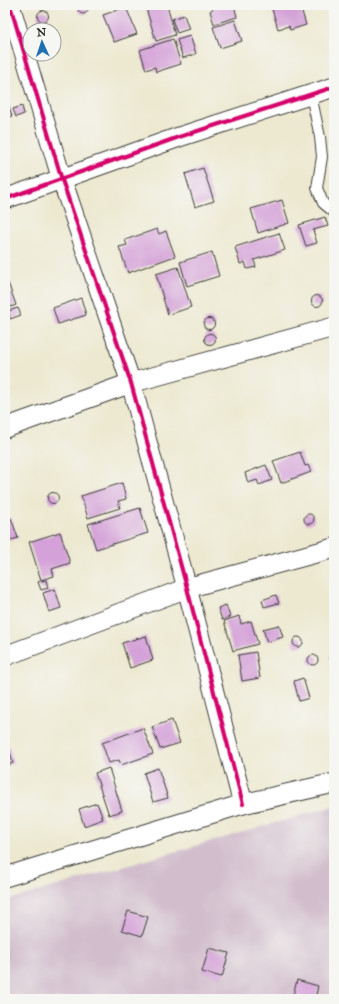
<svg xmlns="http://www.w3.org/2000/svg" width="339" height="1004" font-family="'IM FELL Great Primer',serif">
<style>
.industrial{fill:#d1bdcc}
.building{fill:#d4a2d8}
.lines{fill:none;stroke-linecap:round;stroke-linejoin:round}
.lane-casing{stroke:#3b3b37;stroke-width:12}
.street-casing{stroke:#3b3b37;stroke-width:21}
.lane{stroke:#fff;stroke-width:10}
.street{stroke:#fff;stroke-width:19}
.cycleway-casing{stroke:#f6f6f2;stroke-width:6}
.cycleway{stroke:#d6006c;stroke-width:4}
</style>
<rect width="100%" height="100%" fill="#f6f6f2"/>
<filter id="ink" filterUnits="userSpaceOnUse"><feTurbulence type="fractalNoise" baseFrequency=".025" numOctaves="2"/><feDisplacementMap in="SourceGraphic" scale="8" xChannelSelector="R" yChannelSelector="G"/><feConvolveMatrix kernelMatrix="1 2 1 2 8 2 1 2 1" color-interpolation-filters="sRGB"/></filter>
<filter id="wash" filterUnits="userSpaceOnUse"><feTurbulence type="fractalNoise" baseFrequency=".012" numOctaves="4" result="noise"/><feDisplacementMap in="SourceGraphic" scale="16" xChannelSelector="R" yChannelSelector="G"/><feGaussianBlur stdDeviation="0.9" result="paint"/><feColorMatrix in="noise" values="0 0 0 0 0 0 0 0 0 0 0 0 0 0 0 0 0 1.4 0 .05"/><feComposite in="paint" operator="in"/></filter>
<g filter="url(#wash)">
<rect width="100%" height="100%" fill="#ede9d1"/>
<polygon class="industrial" points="334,806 334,999 5,999 5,901"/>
<g id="blocks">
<g class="building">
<circle cx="83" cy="9" r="5"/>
<polygon points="145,5 167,5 175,35 156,41"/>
<polygon points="213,5 234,5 237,17 214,24 210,11 214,8"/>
<polygon points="285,5 300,5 306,25 290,30 289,26 278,29 272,9"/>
<polygon points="126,7 137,34 114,42 103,15"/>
<circle cx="43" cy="16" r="5.5"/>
<polygon points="184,15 189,29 177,33 172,19"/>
<polygon points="235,20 242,41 220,48 213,27"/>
<polygon points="190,36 196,54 183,58 177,40"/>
<polygon points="173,39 181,64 156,72 155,67 146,70 140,50"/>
<polygon points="5,94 12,116 5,118"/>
<polygon points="22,106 24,114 16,117 13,109"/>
<polygon points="203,168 214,201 195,207 185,174"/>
<polygon points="282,200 289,223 258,233 251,209"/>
<polygon points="325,217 328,226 313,230 317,243 306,246 299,225"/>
<polygon points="157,229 159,234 166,231 175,256 128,273 119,247 127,245 125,240"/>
<polygon points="279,233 285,250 254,260 256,267 247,269 245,262 240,264 235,247"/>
<polygon points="212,252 219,276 187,286 180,262"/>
<polygon points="178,267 191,307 168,315 156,274"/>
<polygon points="5,277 6,277 16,305 5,309"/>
<circle cx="317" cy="301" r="5.5"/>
<polygon points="81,298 86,315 58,324 53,308"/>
<polygon points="18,308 21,315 10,319 8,311"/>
<circle cx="209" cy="324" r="5.5"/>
<circle cx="210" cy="339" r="5.5"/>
<polygon points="300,452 305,466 308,465 311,472 281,483 273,461"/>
<polygon points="266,465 272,480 259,485 257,480 248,483 245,473"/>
<polygon points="122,483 126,499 118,501 120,508 88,518 81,496"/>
<circle cx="53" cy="498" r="5.5"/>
<polygon points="140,508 148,533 96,549 88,524"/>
<circle cx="309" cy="519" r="5"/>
<polygon points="11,518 18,538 5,542 5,520"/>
<polygon points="60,532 70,563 52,569 54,576 41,580 29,542"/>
<polygon points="46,580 48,588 41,590 38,582"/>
<polygon points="55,589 61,608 49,612 43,593"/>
<polygon points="276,595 279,603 264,607 262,600"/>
<polygon points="226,605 230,617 222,620 218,608"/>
<polygon points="239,616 241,624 251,621 258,644 233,651 224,621"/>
<polygon points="279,625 283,637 267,642 263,629"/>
<polygon points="146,636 153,660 130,668 122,643"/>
<circle cx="298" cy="642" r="5"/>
<polygon points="256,652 260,678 242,681 238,655"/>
<polygon points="332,653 334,653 334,662 330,659 330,656"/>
<circle cx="313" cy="660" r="5"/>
<polygon points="303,678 309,698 299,701 294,681"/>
<polygon points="172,720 180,743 160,749 152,727"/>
<polygon points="143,728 153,754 121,765 119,760 109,763 102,743"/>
<polygon points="7,741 13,763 5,766 5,742"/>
<polygon points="109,768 122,811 109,815 95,773"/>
<polygon points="158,768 168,798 153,802 144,773"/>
<polygon points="97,803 103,819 84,826 79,809"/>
<polygon points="128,911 148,917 142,936 122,930"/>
<polygon points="209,948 229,953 222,977 202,972"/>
<polygon points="297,980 318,986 315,999 292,999"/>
</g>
</g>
</g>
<g filter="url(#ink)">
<use href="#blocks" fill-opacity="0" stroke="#3b3b37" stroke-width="1"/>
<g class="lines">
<defs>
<polyline id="lane" points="311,95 320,137 322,157 317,188 323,203 334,212"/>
<g id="street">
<polyline points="10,5 62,180 131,383 187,588 243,804"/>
<polyline points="5,199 179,137 334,87"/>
<polyline points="5,428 131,383 334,327"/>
<polyline points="5,656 187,588 334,548"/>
<polyline points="5,877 243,804 334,783"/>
</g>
</defs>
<use href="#lane" class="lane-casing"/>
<use href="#street" class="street-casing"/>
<use href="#lane" class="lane"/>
<use href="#street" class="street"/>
<defs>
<g id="cycleway">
<polyline points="10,5 62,180 131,383 187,588 243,804"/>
<polyline points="5,199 179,137 334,87"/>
</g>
</defs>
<use href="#cycleway" class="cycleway-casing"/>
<use href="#cycleway" class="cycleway"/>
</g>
</g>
<rect width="339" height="1004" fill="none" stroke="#f6f6f2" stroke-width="20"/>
<g transform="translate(42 42) rotate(357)"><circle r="19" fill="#f6f6f2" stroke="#9f9f9c"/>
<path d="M0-3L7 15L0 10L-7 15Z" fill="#1f6fb2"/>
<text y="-6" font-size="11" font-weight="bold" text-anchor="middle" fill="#1c1c1c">N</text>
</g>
</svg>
